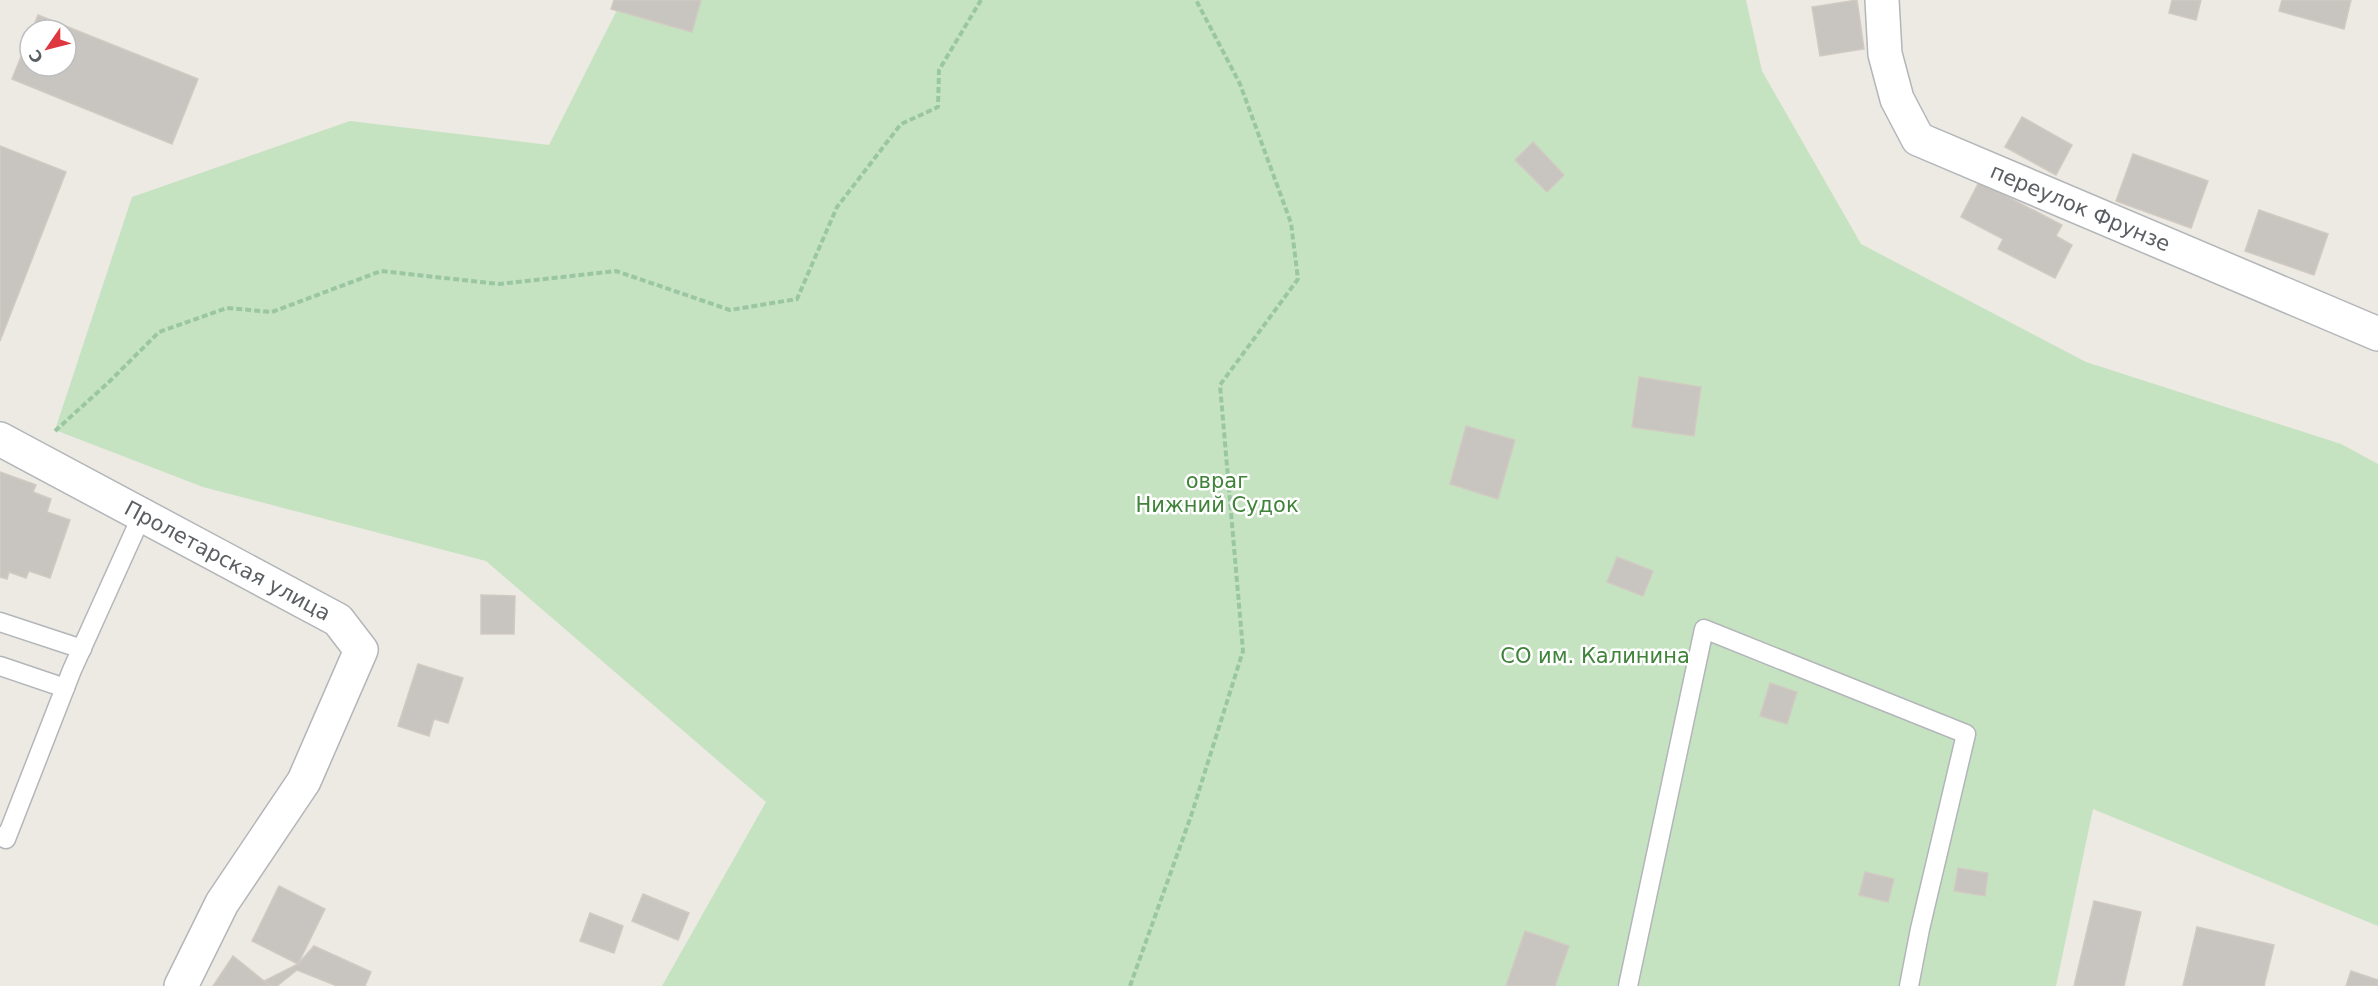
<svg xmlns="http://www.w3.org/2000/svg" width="2378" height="986" font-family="'DejaVu Sans',sans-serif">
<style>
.green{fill:#c5e3c1}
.building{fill:#c8c4bf;stroke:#d1cac2;stroke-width:1.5}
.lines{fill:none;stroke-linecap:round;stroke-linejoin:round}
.service-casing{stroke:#b3b6b9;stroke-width:21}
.minor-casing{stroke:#b3b6b9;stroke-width:36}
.path{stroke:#9bc6a2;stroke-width:4;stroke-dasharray:6 3;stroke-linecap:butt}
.service{stroke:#fff;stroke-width:18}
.minor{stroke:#fff;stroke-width:33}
.labels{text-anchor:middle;stroke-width:5;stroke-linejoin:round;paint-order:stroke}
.street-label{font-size:21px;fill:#5b5f63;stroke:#fff}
.park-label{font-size:21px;fill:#40833a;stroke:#fff}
</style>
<rect width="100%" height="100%" fill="#ede9e3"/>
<polygon class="green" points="622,0 1746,0 1762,71 1861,244 2086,362 2341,444 2378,464 2378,926 2093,809 2056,986 662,986 766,802 486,561 203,487 55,430 132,197 350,121 549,145"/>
<g class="building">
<polygon points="614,0 701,0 692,32 611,9"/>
<polygon points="1857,0 1864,49 1820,56 1812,7"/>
<polygon points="2172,0 2201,0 2196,20 2169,13"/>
<polygon points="2282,0 2351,0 2344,29 2279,11"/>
<polygon points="38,15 198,79 172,144 12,79 30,34 30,66 66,66 66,30 32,30"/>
<polygon points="2022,117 2072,145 2056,175 2005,147"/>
<polygon points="1533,142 1564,175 1547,192 1515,160"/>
<polygon points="0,146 66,172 0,341"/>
<polygon points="2133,154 2208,181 2191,228 2116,201"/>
<polygon points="1979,182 2062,225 2056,236 2072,245 2055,278 1998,249 2003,239 1961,217"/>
<polygon points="2259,210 2328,234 2314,275 2245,251"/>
<polygon points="1639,377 1701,387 1694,436 1632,427"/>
<polygon points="1466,426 1515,440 1498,499 1450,484"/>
<polygon points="0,472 36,485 33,492 51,499 47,512 70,520 50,578 29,571 26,578 9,572 7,579 0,577"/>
<polygon points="1617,557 1653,571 1643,596 1607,582"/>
<polygon points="481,595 515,596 514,634 481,634"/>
<polygon points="418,664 463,678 448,723 434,719 429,736 398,726"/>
<polygon points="1770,683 1797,692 1787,724 1760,716"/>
<polygon points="1958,868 1988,873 1985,896 1954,891"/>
<polygon points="1865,872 1894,879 1888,902 1859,895"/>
<polygon points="279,886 325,909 298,964 252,941"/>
<polygon points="643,894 689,913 678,940 632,921"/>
<polygon points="2094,901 2141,912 2124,986 2074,986"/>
<polygon points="590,913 623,926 614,953 580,941"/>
<polygon points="2197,927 2274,945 2264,986 2183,986"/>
<polygon points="1525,931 1569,946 1555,986 1506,986"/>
<polygon points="314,946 371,972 365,986 337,986 297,970 277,986 272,986 264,981 298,964"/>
<polygon points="233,956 264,981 272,986 213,986"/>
<polygon points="2351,971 2378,980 2378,986 2346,986"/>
</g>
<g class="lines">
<defs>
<g id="service">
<polyline points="0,622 82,649"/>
<polyline points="0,666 65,688"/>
<polyline points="0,836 6,839 72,670 142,515"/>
<polyline points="1628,986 1704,629 1966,734 1920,929 1909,986"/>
</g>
<g id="minor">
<path id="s1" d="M 1882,0 L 1885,54 L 1897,99 L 1918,139 L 2378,334"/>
<path id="s2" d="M 0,439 L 338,620 L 361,650 L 304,781 L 222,903 L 181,986"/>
</g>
</defs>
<use href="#service" class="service-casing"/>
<use href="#minor" class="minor-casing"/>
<g class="path">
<polyline points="55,431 110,381 159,332 227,308 272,312 381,271 499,284 616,271 730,310 797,299 837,207 901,124 938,107 939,70 981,0"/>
<polyline points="1130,986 1191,816 1243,651 1220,385 1298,279 1291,223 1240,84 1196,0"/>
</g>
<use href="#service" class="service"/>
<use href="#minor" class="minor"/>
</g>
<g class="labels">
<g class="street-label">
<text dy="7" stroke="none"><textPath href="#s1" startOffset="322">переулок Фрунзе</textPath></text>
<text dy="7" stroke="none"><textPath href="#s2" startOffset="258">Пролетарская улица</textPath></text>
</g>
<g class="park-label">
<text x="1217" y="488">овраг<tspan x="1217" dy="24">Нижний Судок</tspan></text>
<text x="1595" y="663">СО им. Калинина</text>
</g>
</g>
<g transform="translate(48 48) rotate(235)"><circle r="28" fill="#ffffff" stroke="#bdbfc1" stroke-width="1.5"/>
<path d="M0-4.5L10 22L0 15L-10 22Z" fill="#de3740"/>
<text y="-9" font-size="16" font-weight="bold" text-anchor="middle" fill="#5b5f63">С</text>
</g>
</svg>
